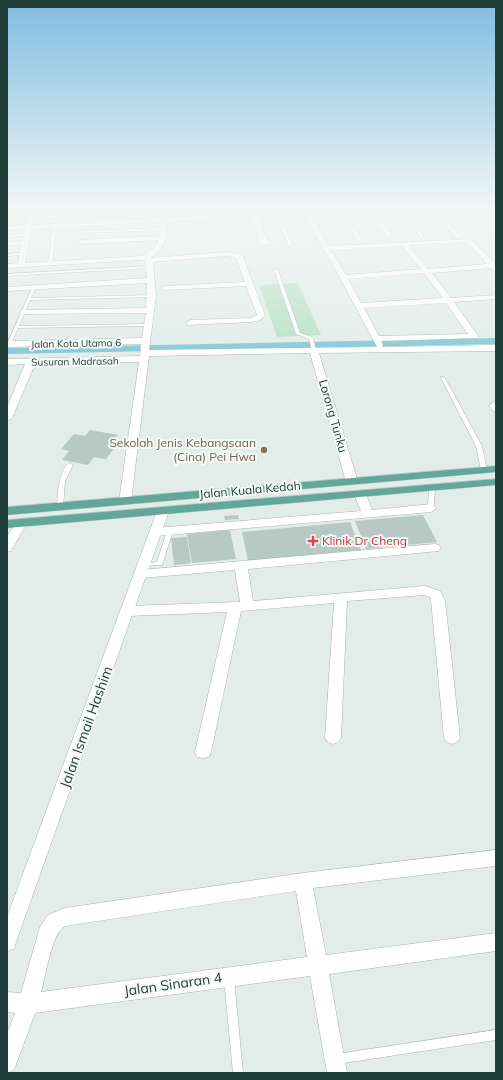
<svg xmlns="http://www.w3.org/2000/svg" width="503" height="1080" font-family="Mulish,sans-serif">
<style>
.green{fill:#b9e1c5}
.lines{fill:none;stroke-linecap:round;stroke-linejoin:round}
.canal{fill:#85c8d7;fill-rule:evenodd}
.building{fill:#b7c9c2}
.lane-casing{stroke:#a4b6b1;stroke-width:1}
.street-casing{stroke:#a4b6b1;stroke-width:1}
.secondary-casing{stroke:#9fbab2;stroke-width:1}
.primary-casing{stroke:#c1cac8;stroke-width:1}
.lane{fill:#fff;fill-rule:evenodd}
.street{fill:#fff;fill-rule:evenodd}
.secondary{fill:#fff;fill-rule:evenodd}
.primary{fill:#62a798;fill-rule:evenodd}
.education-dot{fill:#8d6e63;stroke:#f3f9f6;stroke-width:1.5}
.health-dot{fill:#e0444e;stroke:#f3f9f6;stroke-width:1.5}
.labels{text-anchor:middle;stroke-width:4;stroke-linejoin:round;paint-order:stroke}
.far-street-label{font-size:10px;fill:#204039;stroke:#f3f9f6}
.street-label{font-size:12px;fill:#204039;stroke:#f3f9f6}
.education-label{font-size:12px;fill:#785e54;stroke:#f3f9f6;text-anchor:end}
.health-label{font-size:12px;fill:#be3a42;stroke:#f3f9f6;text-anchor:start}
.near-street-label{font-size:14px;fill:#204039;stroke:#f3f9f6}
</style>
<rect width="100%" height="100%" fill="#e2ede9"/>
<g class="green">
<polygon points="7,210 24,210 22,223 7,224"/>
<polygon points="298,283 321,335 277,337 259,285"/>
</g>
<g class="lines">
<polygon class="canal" points="496,338 496,344 7,354 7,348"/>
</g>
<g class="building">
<polygon points="90,430 118,435 112,442 118,443 106,459 94,457 88,465 62,460 69,451 61,449 74,434 85,436"/>
<polygon points="238,515 239,519 225,520 224,516"/>
<polygon points="423,515 437,542 366,549 355,521"/>
<polygon points="350,522 361,550 248,561 242,532"/>
<polygon points="230,530 236,559 192,563 187,534"/>
<polygon points="187,537 191,563 174,565 171,538"/>
</g>
<g class="lines">
<defs>
<g id="lane">
<polygon points="200,210 213,210 211,211 30,219 28,218 30,217"/>
<polygon points="273,210 277,210 293,246 292,247 289,246"/>
<polygon points="400,210 403,210 423,236 423,238 421,238"/>
<polygon points="462,210 465,210 488,233 488,235 486,235"/>
<polygon points="341,211 344,212 362,241 361,242 358,241 340,212"/>
<polygon points="55,224 57,225 52,263 50,264 48,263 53,225"/>
<polygon points="163,228 165,229 164,230 82,233 80,232 82,231"/>
<polygon points="28,234 28,236 27,236 7,237 7,235"/>
<polygon points="24,253 25,254 23,255 7,256 7,254"/>
<polygon points="150,266 152,267 151,268 7,276 7,274"/>
<polygon points="275,269 278,270 300,333 313,337 316,351 316,352 312,352 312,351 309,339 296,334 274,270"/>
<polygon points="33,286 36,287 31,298 152,295 154,296 152,297 30,300 19,326 148,324 150,325 148,326 18,328 11,344 7,345 7,344"/>
<polygon points="441,377 443,377 445,378 482,446 487,470 486,471 482,471 481,470 476,446 441,378"/>
<path d="M 70,463 L 73,465 L 65,481 L 63,507 L 60,509 L 57,507 C 58,495 58,470 70,463 Z"/>
<polygon points="432,486 435,488 434,508 431,510 428,508 429,488"/>
<polygon points="170,529 173,531 162,565 142,566 141,565 142,564 157,562 167,531"/>
<polygon points="229,974 232,976 234,979 243,1073 233,1073 224,979 226,976"/>
<polygon points="496,1030 496,1040 337,1064 333,1063 332,1059 333,1055 337,1054"/>
</g>
<g id="street">
<path d="M 29,210 L 35,210 L 32,225 L 159,218 L 158,210 L 164,210 L 165,218 L 250,213 L 249,210 L 255,210 L 269,244 L 267,245 L 261,244 L 251,217 L 166,222 L 167,238 L 160,250 L 150,258 L 227,252 L 242,254 L 265,315 C 261,321 258,321 251,322 L 187,325 L 186,323 L 190,320 L 251,318 L 257,315 L 246,286 L 165,290 L 161,288 L 165,286 L 245,282 L 236,258 L 227,256 L 153,262 L 156,296 L 149,350 L 377,347 L 333,265 L 301,210 L 307,210 L 308,212 L 391,210 L 388,212 L 377,212 L 392,236 L 389,238 L 387,237 L 371,213 L 311,216 L 329,246 L 471,239 L 496,264 L 496,272 L 491,268 L 432,273 L 451,298 L 496,295 L 496,299 L 454,302 L 478,336 L 477,338 L 381,341 L 383,345 L 382,347 L 496,345 L 496,351 L 319,353 L 358,482 L 352,485 L 346,482 L 310,353 L 149,356 L 131,501 L 125,504 L 121,503 L 119,501 L 139,362 L 35,364 L 12,418 L 7,421 L 7,407 L 25,364 L 7,365 L 7,359 L 140,356 L 141,344 L 7,347 L 7,341 L 142,338 L 146,313 L 23,314 L 19,312 L 23,310 L 146,308 L 147,283 L 7,291 L 7,287 L 147,278 L 145,261 L 139,260 L 7,268 L 7,264 L 18,263 L 21,245 L 7,246 L 7,242 L 22,241 L 25,229 L 7,230 L 7,226 L 26,225 ZM 159,222 L 159,236 L 81,240 L 78,242 L 81,244 L 158,240 L 155,247 L 142,256 L 25,263 L 32,229 ZM 467,242 L 487,264 L 428,269 L 409,245 ZM 402,246 L 421,269 L 346,275 L 331,250 ZM 424,273 L 443,298 L 361,303 L 348,279 ZM 446,303 L 468,334 L 379,336 L 364,308 Z"/>
<polygon points="431,210 437,210 441,214 496,212 496,216 444,218 460,236 457,238"/>
<polygon points="494,402 496,403 496,412 493,411 489,405"/>
<polygon points="360,491 366,494 372,510 431,504 437,508 431,512 156,536 150,532 156,528 361,511 354,494"/>
<polygon points="21,519 27,523 11,551 7,552 7,537 17,520"/>
<polygon points="435,544 439,545 441,548 439,551 248,569 253,601 425,586 440,591 445,600 460,738 457,742 452,744 447,742 444,738 431,600 430,597 424,595 347,601 341,738 338,742 333,744 328,742 325,738 334,603 241,611 211,752 209,757 203,758 197,757 195,752 227,612 128,616 123,614 121,611 123,608 128,606 240,602 235,570 141,578 137,577 135,574 137,571 141,570"/>
<path d="M 496,850 L 496,866 L 313,888 L 326,955 L 496,933 L 496,951 L 329,974 L 347,1073 L 327,1073 L 310,976 L 35,1013 L 14,1070 L 7,1073 L 7,1034 L 15,1013 L 7,1012 L 7,992 L 21,993 L 40,927 L 48,915 L 65,908 L 303,873 ZM 296,891 L 307,957 L 41,992 C 45,979 52,931 65,926 Z"/>
</g>
<polygon id="secondary" points="163,507 169,511 16,942 14,949 7,951 7,917 157,511"/>
<g id="primary">
<polygon points="496,466 496,472 7,515 7,507"/>
<polygon points="496,479 496,485 7,528 7,520"/>
</g>
</defs>
<use href="#lane" class="lane-casing"/>
<use href="#street" class="street-casing"/>
<use href="#secondary" class="secondary-casing"/>
<use href="#primary" class="primary-casing"/>
<use href="#lane" class="lane"/>
<use href="#street" class="street"/>
<use href="#secondary" class="secondary"/>
<use href="#primary" class="primary"/>
</g>
<linearGradient id="sky" x2="0" y2="1"><stop stop-color="#80bce1"/><stop offset="0.58" stop-color="#f2f7f5"/><stop offset="1" stop-color="#f2f7f5" stop-opacity="0"/></linearGradient>
<rect width="503" height="361" fill="url(#sky)"/>
<circle class="education-dot" cx="264" cy="450" r="4"/>
<path class="health-dot" d="M311 535h4v4h4v4h-4v4h-4v-4h-4v-4h4z"/>
<g class="labels">
<g class="far-street-label">
<text transform="translate(76 343) rotate(-1)" y="4">Jalan Kota Utama 6</text>
<text transform="translate(75 361) rotate(-1)" y="4">Susuran Madrasah</text>
</g>
<g class="street-label">
<text transform="translate(333 416) rotate(74)" y="4">Lorong Tunku</text>
<text transform="translate(250 490) rotate(-5)" y="4">Jalan Kuala Kedah</text>
</g>
<g class="education-label">
<text x="256" y="447">Sekolah Jenis Kebangsaan<tspan x="256" dy="14">(Cina) Pei Hwa</tspan></text>
</g>
<g class="health-label">
<text x="322" y="545">Klinik Dr Cheng</text>
</g>
<g class="near-street-label">
<text transform="translate(86 727) rotate(-70)" y="5">Jalan Ismail Hashim</text>
<text transform="translate(173 984) rotate(-8)" y="5">Jalan Sinaran 4</text>
</g>
</g>
<rect width="503" height="1080" fill="none" stroke="#204039" stroke-width="16"/>
</svg>
